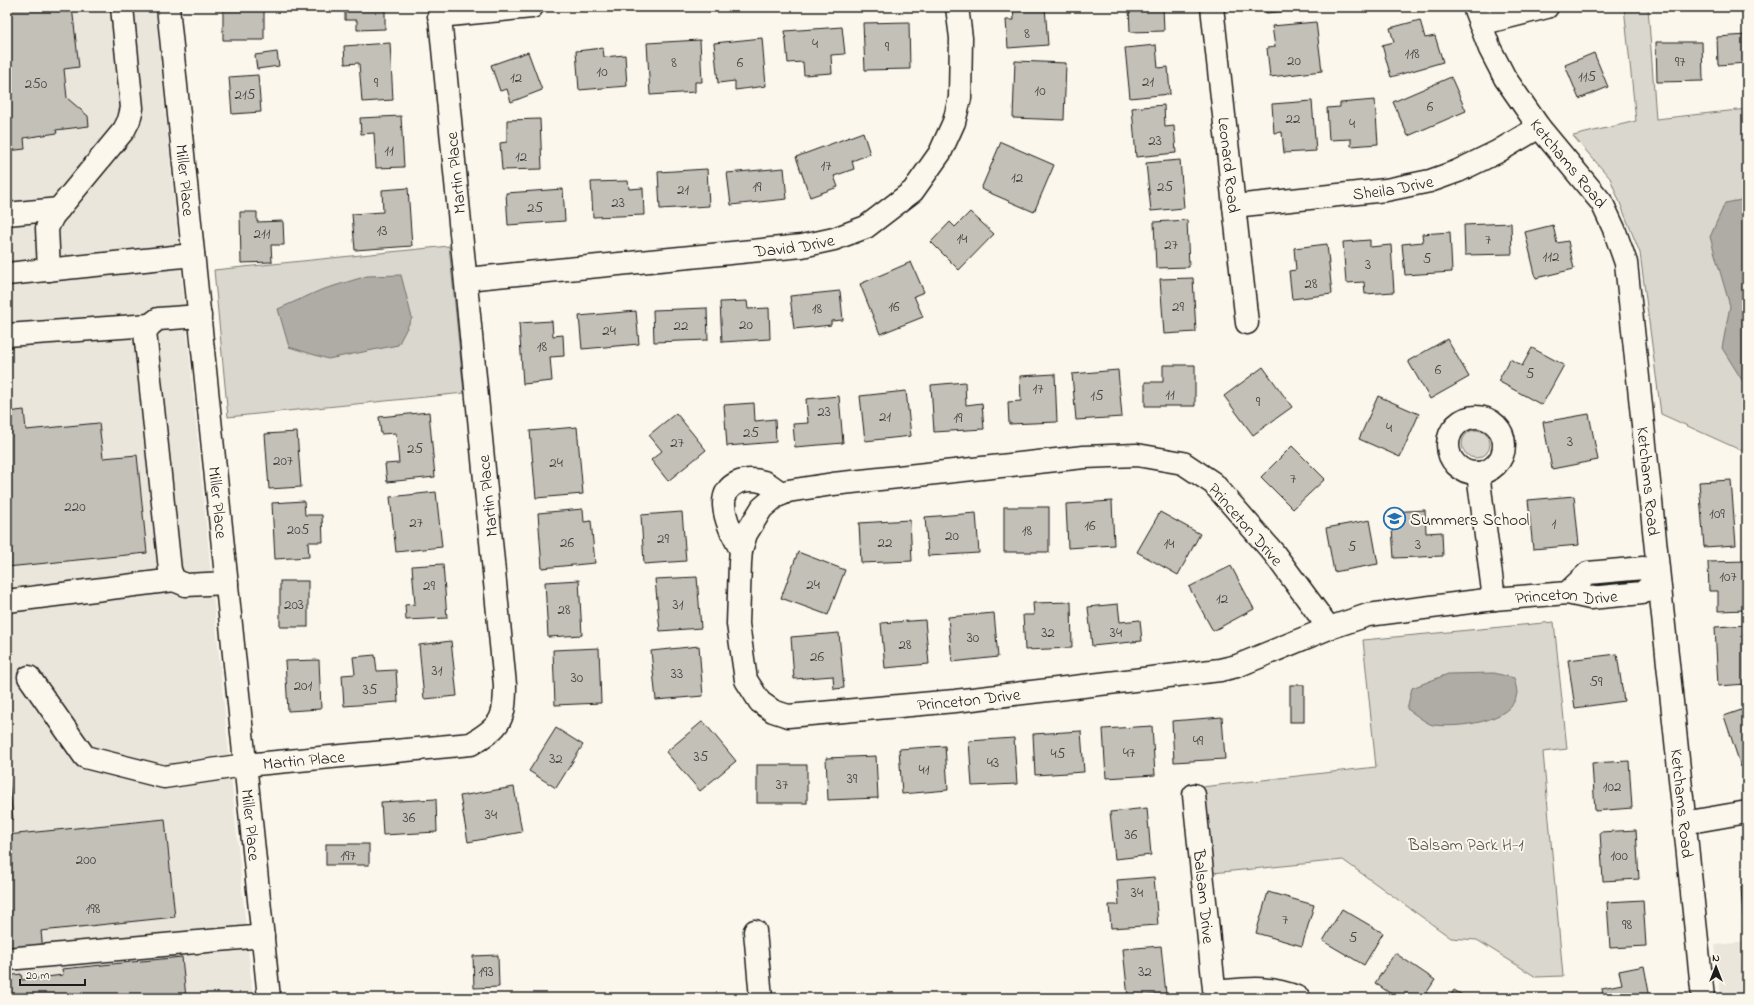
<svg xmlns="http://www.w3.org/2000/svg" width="1754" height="1005" font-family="'Indie Flower',sans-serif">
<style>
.built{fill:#eae6dc}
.green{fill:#dad7ce;stroke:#7b7a75}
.water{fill:#afaca5;stroke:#74726e}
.building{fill:#c3c0b8;stroke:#1c1c1c}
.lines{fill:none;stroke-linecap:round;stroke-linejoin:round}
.minor-casing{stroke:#1c1c1c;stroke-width:25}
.minor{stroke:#fbf7ec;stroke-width:22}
.labels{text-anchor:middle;stroke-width:4;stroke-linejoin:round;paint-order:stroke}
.number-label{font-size:15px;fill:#464543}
.street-label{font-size:17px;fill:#1c1c1c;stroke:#fbf7ec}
.poi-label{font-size:17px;fill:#1c1c1c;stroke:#fbf7ec;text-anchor:start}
.park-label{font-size:17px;fill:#555451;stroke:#fbf7ec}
</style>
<rect width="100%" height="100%" fill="#fbf7ec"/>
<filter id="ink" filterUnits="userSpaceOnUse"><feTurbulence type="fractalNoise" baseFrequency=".025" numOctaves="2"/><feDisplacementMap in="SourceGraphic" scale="8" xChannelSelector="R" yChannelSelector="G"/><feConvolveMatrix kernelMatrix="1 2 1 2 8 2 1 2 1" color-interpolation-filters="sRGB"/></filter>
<g filter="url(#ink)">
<g class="built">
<polygon points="7,7 155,7 253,998 7,998"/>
<polygon points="1747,942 1747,998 1721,998 1715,945"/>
</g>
<g class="green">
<polygon points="1624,7 1648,7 1656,119 1747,109 1747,453 1661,414 1640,253 1610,178 1573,136 1636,121"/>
<polygon points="449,246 464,393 228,417 214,270"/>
<circle cx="1476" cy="444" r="14"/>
<polygon points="1554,622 1567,749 1543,752 1563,976 1536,977 1477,940 1451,938 1343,860 1202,874 1193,788 1376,767 1363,640"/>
</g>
<g class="water">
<polygon points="1747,199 1747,388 1722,348 1730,306 1710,237 1725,203"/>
<polygon points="401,275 412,318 398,345 328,359 289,347 278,309 321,290 367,276"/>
<path d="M 1494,673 L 1514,678 C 1515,683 1517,689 1517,693 C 1513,723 1456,728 1433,725 C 1425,723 1414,713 1407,709 L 1412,688 L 1448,674 Z"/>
</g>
<g class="building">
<polygon points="7,7 72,7 79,67 64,69 67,98 88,116 89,126 56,130 57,133 24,138 25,149 7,151"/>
<polygon points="223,7 264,8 264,40 223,40"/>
<polygon points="345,7 385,7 385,29 357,30 357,20 345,20"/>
<polygon points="1013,7 1045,7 1048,45 1008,48 1006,20 1014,20"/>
<polygon points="1129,7 1163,7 1164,31 1130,32"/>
<polygon points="1265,7 1301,7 1301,10 1266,13"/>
<polygon points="1420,20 1425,38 1435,36 1443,62 1391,77 1382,45 1394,42 1390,28"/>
<polygon points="909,22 910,69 865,70 863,23"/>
<polygon points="1316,22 1322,71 1270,77 1267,48 1275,47 1272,26"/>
<polygon points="842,27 845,54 831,55 832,73 804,75 803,62 788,63 785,31"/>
<polygon points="1747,35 1747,63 1718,65 1717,37"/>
<polygon points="762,38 766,86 735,90 735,81 718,83 714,43"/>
<polygon points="700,40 702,82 695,82 695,92 650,95 647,43"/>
<polygon points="1656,42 1702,42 1703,81 1657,82"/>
<polygon points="390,43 393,100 362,102 359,63 345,64 344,46"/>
<polygon points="1156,45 1158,68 1168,67 1170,94 1130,98 1125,48"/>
<polygon points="603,48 604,57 625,55 627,86 579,90 576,51"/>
<polygon points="277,52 279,66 257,69 255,55"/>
<polygon points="528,52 542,90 511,102 507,89 500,91 491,65"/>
<polygon points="1594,53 1608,87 1579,99 1565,65"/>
<polygon points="1015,61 1066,63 1064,120 1013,118"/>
<polygon points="258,75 261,112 232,114 229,77"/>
<polygon points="1451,77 1466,111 1408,136 1393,102"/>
<polygon points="1375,100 1378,144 1351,146 1351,139 1329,140 1327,108 1340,107 1340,103"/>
<polygon points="1312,101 1316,151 1284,153 1282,132 1274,133 1272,104"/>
<polygon points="1164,105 1165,127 1174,126 1176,153 1136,157 1132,108"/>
<polygon points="401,116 404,167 376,168 374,133 361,134 360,118"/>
<polygon points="540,119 542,169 502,170 500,143 507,142 507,120"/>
<polygon points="863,132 870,154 852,161 854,169 834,176 838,187 810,197 796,157"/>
<polygon points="1001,142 1054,165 1034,212 981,189"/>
<polygon points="1180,160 1184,208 1151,211 1146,163"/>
<polygon points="784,168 787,199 731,205 727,173"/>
<polygon points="707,169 709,206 660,209 658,172"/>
<polygon points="628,181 629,189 643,188 644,215 593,217 591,182"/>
<polygon points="408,188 412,246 355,250 352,214 383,212 382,190"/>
<polygon points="563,189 565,221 508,225 506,193"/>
<polygon points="240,212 257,212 257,222 283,221 284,245 271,245 272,262 241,263"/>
<polygon points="970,212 994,234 959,270 931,242 950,222 955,227"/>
<polygon points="1187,220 1189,267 1156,268 1154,222"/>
<polygon points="1511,223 1512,254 1465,255 1464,225"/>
<polygon points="1553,225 1557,243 1568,241 1574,269 1536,278 1525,232"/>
<polygon points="1450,232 1452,272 1405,275 1402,244 1423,242 1422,234"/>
<polygon points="1370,240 1370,247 1391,245 1394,292 1365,294 1364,282 1346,283 1343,242"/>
<polygon points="1327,244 1332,294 1292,299 1289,271 1296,270 1294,248"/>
<polygon points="911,262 924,292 914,296 923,317 880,334 860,284"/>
<polygon points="1193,278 1196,332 1164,334 1160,279"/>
<polygon points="840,291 843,320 831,321 831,325 794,329 790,296"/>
<polygon points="747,301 748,309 769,308 770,339 722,342 720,302"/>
<polygon points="707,308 708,340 654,342 653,310"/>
<polygon points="636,311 639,344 582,349 579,316"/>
<polygon points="552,321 553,336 563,335 564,356 550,357 552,381 523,384 519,323"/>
<polygon points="1447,339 1469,377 1430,399 1408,361"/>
<polygon points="1532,348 1564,365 1542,405 1498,381 1510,359 1522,366"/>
<polygon points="1163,365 1195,365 1195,406 1145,406 1145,382 1163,382"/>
<polygon points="1263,367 1292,407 1253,435 1224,396"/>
<polygon points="1118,370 1122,417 1076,420 1072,374"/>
<polygon points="1055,374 1057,422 1009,424 1008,402 1021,401 1020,376"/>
<polygon points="965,382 966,405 982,403 984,429 934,432 931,385"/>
<polygon points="906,391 911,436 865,441 860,396"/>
<polygon points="839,396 843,443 795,447 793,424 808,423 806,399"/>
<polygon points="1378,396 1419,414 1400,457 1359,439"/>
<polygon points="754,403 755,421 775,419 776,442 727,446 724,405"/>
<polygon points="24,410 26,430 99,423 103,458 137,455 147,553 7,567 7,420 9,420 8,412"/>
<polygon points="429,412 435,477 387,482 385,464 399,463 396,433 381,434 379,417"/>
<polygon points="676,413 706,450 668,481 651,460 662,451 649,435"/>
<polygon points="1589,414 1598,460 1552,469 1543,422"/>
<polygon points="577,427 583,494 536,498 530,431"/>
<polygon points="297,432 301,487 269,489 265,434"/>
<polygon points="1292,446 1325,479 1293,509 1261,477"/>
<polygon points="1731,480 1736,545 1704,547 1699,482"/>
<polygon points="436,492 442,547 396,552 390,497"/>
<polygon points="1574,496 1579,545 1533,549 1528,500"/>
<polygon points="304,501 305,515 322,515 323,542 308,542 309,557 275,559 272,503"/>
<polygon points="1112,501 1114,545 1068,548 1066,504"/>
<rect x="1004" y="507" width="45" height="45"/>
<polygon points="583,509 584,522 591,521 595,563 542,568 538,513"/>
<polygon points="1425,510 1426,533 1442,532 1443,556 1394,558 1391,512"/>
<polygon points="682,512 686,561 644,564 641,515"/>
<polygon points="1160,512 1200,534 1178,575 1137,552"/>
<polygon points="976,513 979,553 928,556 925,517"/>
<polygon points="910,520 912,561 861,563 859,523"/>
<polygon points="1370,520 1378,564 1334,572 1326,528"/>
<polygon points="798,552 845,570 828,615 781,598"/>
<polygon points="1747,561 1747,610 1718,611 1718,591 1709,591 1708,562"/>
<polygon points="443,564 447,618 406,620 405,605 415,604 412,566"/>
<polygon points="1231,566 1254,609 1213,631 1189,587"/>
<polygon points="697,577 701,628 660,631 655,579"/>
<polygon points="579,580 582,635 548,637 545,582"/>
<rect x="280" y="581" width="28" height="46"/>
<polygon points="1071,602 1072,648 1025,650 1023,615 1034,615 1033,603"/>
<polygon points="1118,604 1120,622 1140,620 1142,641 1092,646 1088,607"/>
<polygon points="994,613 998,657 952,662 948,617"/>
<polygon points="925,620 929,664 885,668 881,623"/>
<polygon points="1747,625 1747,684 1718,686 1715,627"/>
<polygon points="839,633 844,688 834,689 833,676 794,679 791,637"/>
<polygon points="451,641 457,696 424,699 419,645"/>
<polygon points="699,646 703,696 656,700 651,651"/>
<polygon points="599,648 601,703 555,705 553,650"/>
<polygon points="1617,654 1624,701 1575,708 1568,660"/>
<polygon points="375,655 377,671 396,670 398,702 344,706 342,675 355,674 353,657"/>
<polygon points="319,660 321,709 288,711 285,661"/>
<rect x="1290" y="685" width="14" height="37"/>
<polygon points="1747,708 1747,765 1741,767 1724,716"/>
<polygon points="1222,717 1225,759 1174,762 1172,721"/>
<polygon points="703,721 736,761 700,791 666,752"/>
<polygon points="1152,726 1155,775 1106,778 1103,729"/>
<polygon points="556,728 583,745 556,788 529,771"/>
<polygon points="1081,731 1084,772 1035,775 1033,734"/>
<polygon points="1014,738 1017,784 972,786 969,741"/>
<polygon points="945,746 948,790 902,794 899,749"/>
<polygon points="876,756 878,798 828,800 826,758"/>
<polygon points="1629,761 1632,808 1595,811 1592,763"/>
<polygon points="7,762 13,819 7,820"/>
<rect x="757" y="765" width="50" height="38"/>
<polygon points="514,787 522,832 468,842 460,796"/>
<polygon points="436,799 437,832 383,835 381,802"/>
<polygon points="1147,808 1151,855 1115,859 1110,812"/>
<polygon points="165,819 175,917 41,931 43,950 7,954 7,835"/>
<polygon points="1636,830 1639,879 1603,881 1600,832"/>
<rect x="326" y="844" width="43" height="21"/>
<polygon points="1154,877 1158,925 1111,928 1109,905 1119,905 1117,880"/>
<polygon points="1741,887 1747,887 1747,916 1743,916"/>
<polygon points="1268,892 1314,905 1302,946 1256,933"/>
<polygon points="1643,900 1646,946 1610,948 1607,902"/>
<polygon points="1342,909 1383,933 1364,965 1323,941"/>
<polygon points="1161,946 1166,994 1128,997 1123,949"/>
<polygon points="1395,953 1435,980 1423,998 1397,998 1375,983"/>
<polygon points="498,955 499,987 474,988 473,956"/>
<polygon points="182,957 186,998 7,998 7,976 21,974 22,980 63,975 62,969"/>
<polygon points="1644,966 1650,998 1603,998 1602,988 1622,984 1619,971"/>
<polygon points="1454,990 1467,998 1449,998"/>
</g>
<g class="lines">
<defs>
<g id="minor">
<path id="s1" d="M 168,7 L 269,998"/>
<path id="s2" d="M 1212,7 L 1247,323"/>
<path id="s3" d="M 1474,7 L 1490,49 L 1505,78 L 1539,127 L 1602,203 L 1614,229 L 1626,263 L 1703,998"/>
<polyline points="439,16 532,7"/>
<polyline points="1480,24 1547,7"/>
<path id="s4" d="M 1234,206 L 1386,190 L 1430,181 L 1458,171 L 1497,152 L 1539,127"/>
<polyline points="7,214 59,209"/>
<polyline points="49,270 47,228 53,216 124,130 129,120 132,108 122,7"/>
<polyline points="7,274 193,255"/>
<path id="s5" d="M 466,279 L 802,246 L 834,239 L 866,227 L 913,191 L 940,153 L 954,122 L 960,98 L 961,38 L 957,7"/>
<polyline points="200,316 158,319 150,325 145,332 170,570 174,580 186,585 227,583"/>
<polyline points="7,335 150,325"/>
<circle cx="1476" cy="445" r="28"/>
<polyline points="1478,473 1494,599"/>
<path d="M 741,550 C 733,535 725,521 724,505 C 723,482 746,477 764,482 C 770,484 776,490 782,494"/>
<polyline points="7,601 174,580"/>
<path id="s6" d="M 1329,628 L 1273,552 L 1213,483 L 1183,463 L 1137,455 L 1084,457 L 833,484 L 788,491 L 775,497 L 762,508 L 746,534 L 741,550 L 740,563 L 738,624 L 746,680 L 760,702 L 773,711 L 788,716 L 955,701 L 1220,670 L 1237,666 L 1329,628 L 1368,615 L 1494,599 L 1567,593 L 1590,598 L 1642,593 L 1658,579 L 1643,568 L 1588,573 L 1567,593"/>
<path id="s7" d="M 29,677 L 85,757 L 164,777 L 245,765 L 471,744 C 501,726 505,720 505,685 L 439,7"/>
<path id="s8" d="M 1194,795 L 1215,998"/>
<polyline points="1684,823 1747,812"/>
<polyline points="755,931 761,998"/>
<polyline points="7,959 263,936"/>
<path d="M 1215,992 C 1247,989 1268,985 1299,998"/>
</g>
</defs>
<use href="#minor" class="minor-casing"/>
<use href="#minor" class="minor"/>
</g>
</g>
<defs>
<symbol id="school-ring" viewBox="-11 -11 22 22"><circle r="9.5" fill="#fbf7ec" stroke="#1f6fb2" stroke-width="1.5"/><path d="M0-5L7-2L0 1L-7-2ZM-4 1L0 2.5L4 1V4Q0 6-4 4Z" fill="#1f6fb2"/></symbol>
</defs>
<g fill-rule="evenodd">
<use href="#school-ring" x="1382" y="506" width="25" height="25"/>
</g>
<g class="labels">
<g class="number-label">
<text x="1027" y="38">8</text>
<text x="815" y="48">4</text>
<text x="887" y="51">9</text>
<text x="1412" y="58">118</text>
<text x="1294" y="65">20</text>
<text x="1680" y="66">97</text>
<text x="674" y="67">8</text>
<text x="740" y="67">6</text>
<text x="602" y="76">10</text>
<text x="1587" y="81">115</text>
<text x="516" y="82">12</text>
<text x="1148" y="86">21</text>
<text x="376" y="87">9</text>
<text x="36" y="88">250</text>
<text x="1040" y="95">10</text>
<text x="245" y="99">215</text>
<text x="1430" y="111">6</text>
<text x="1293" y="123">22</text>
<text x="1352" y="128">4</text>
<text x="1155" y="145">23</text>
<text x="389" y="155">11</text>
<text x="521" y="161">12</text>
<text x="826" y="170">17</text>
<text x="1017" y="182">12</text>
<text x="757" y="191">19</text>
<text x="1165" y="191">25</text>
<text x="683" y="194">21</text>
<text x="618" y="207">23</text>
<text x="535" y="212">25</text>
<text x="382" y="235">13</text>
<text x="262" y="238">211</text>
<text x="962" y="243">14</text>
<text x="1488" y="244">7</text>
<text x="1171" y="249">27</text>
<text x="1551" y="261">112</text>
<text x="1427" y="263">5</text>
<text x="1368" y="269">3</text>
<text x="1311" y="288">28</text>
<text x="894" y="311">16</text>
<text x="1178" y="311">29</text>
<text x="817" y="313">18</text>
<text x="746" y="329">20</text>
<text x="681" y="330">22</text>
<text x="609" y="335">24</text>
<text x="542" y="351">18</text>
<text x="1438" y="374">6</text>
<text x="1530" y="378">5</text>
<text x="1038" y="393">17</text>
<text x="1170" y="399">11</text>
<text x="1097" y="400">15</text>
<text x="1258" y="406">9</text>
<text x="824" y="416">23</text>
<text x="885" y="421">21</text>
<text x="958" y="422">19</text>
<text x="1389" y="432">4</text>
<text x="751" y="437">25</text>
<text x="1570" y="446">3</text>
<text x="677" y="447">27</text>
<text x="415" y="453">25</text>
<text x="283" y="465">207</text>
<text x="556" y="467">24</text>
<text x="1293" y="483">7</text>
<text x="75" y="511">220</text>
<text x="1717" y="518">109</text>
<text x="416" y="527">27</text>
<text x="1554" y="528">1</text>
<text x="1090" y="530">16</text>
<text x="298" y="534">205</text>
<text x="1027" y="535">18</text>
<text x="952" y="540">20</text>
<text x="663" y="543">29</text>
<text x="567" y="547">26</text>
<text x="885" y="547">22</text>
<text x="1169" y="548">14</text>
<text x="1418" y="549">3</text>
<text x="1352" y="551">5</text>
<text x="1728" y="581">107</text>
<text x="813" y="589">24</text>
<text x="429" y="590">29</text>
<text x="1222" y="603">12</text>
<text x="294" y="609">203</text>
<text x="678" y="609">31</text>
<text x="564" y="614">28</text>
<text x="1048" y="637">32</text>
<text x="1116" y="637">34</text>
<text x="973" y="642">30</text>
<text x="905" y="649">28</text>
<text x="817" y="661">26</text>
<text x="437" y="675">31</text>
<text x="677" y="678">33</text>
<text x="577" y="682">30</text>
<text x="1596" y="686">59</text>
<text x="303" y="690">201</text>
<text x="370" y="694">35</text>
<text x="1198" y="745">49</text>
<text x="1129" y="757">47</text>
<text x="1058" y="758">45</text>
<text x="701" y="761">35</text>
<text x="556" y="763">32</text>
<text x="993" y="767">43</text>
<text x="924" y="774">41</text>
<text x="852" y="783">39</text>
<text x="782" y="789">37</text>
<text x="1612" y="791">102</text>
<text x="491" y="819">34</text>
<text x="409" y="822">36</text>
<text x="1131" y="839">36</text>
<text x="348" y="860">197</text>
<text x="1619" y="860">100</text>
<text x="86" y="864">200</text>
<text x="1137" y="897">34</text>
<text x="93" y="913">198</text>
<text x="1285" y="924">7</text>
<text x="1627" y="929">98</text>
<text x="1353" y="942">5</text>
<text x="486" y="976">193</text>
<text x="1145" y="976">32</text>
</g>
<g class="street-label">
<text dy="6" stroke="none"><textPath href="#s3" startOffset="184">Ketchams Road</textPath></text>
<text dy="6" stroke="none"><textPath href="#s2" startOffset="159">Leonard Road</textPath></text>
<text transform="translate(455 173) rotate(-96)" y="6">Martin Place</text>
<text dy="6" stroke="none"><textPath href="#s1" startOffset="174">Miller Place</textPath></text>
<text dy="6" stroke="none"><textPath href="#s4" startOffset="160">Sheila Drive</textPath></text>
<text dy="6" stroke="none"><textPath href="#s5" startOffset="330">David Drive</textPath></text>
<text dy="6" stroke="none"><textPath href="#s3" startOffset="520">Ketchams Road</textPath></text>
<text transform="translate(487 496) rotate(-96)" y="6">Martin Place</text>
<text dy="6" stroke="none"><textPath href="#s1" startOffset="498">Miller Place</textPath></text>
<text transform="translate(1246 524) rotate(49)" y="6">Princeton Drive</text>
<text dy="6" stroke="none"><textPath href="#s6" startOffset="1679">Princeton Drive</textPath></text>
<text dy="6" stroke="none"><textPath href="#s6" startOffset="1068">Princeton Drive</textPath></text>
<text dy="6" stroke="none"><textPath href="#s7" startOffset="320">Martin Place</textPath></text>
<text dy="6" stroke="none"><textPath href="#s3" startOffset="844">Ketchams Road</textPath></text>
<text dy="6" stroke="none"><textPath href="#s1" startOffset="822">Miller Place</textPath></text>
<text dy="6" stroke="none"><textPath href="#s8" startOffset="102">Balsam Drive</textPath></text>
</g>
<g class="poi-label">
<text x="1410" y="525">Summers School</text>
</g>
<g class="park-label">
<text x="1466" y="850">Balsam Park H-1</text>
</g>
</g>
<rect width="1754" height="1005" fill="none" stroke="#fbf7ec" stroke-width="24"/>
<rect x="12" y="12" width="1730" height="981" fill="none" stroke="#1c1c1c" stroke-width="1.5" filter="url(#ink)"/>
<g transform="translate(1716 967)" stroke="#fbf7ec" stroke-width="3" paint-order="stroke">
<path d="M0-3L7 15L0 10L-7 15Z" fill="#1c1c1c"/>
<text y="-6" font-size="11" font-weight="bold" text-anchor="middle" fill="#1c1c1c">N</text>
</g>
<path d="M20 979v6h65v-6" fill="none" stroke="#1c1c1c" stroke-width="2"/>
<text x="26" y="979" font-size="12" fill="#1c1c1c" stroke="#fbf7ec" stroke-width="3" paint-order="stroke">20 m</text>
</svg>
